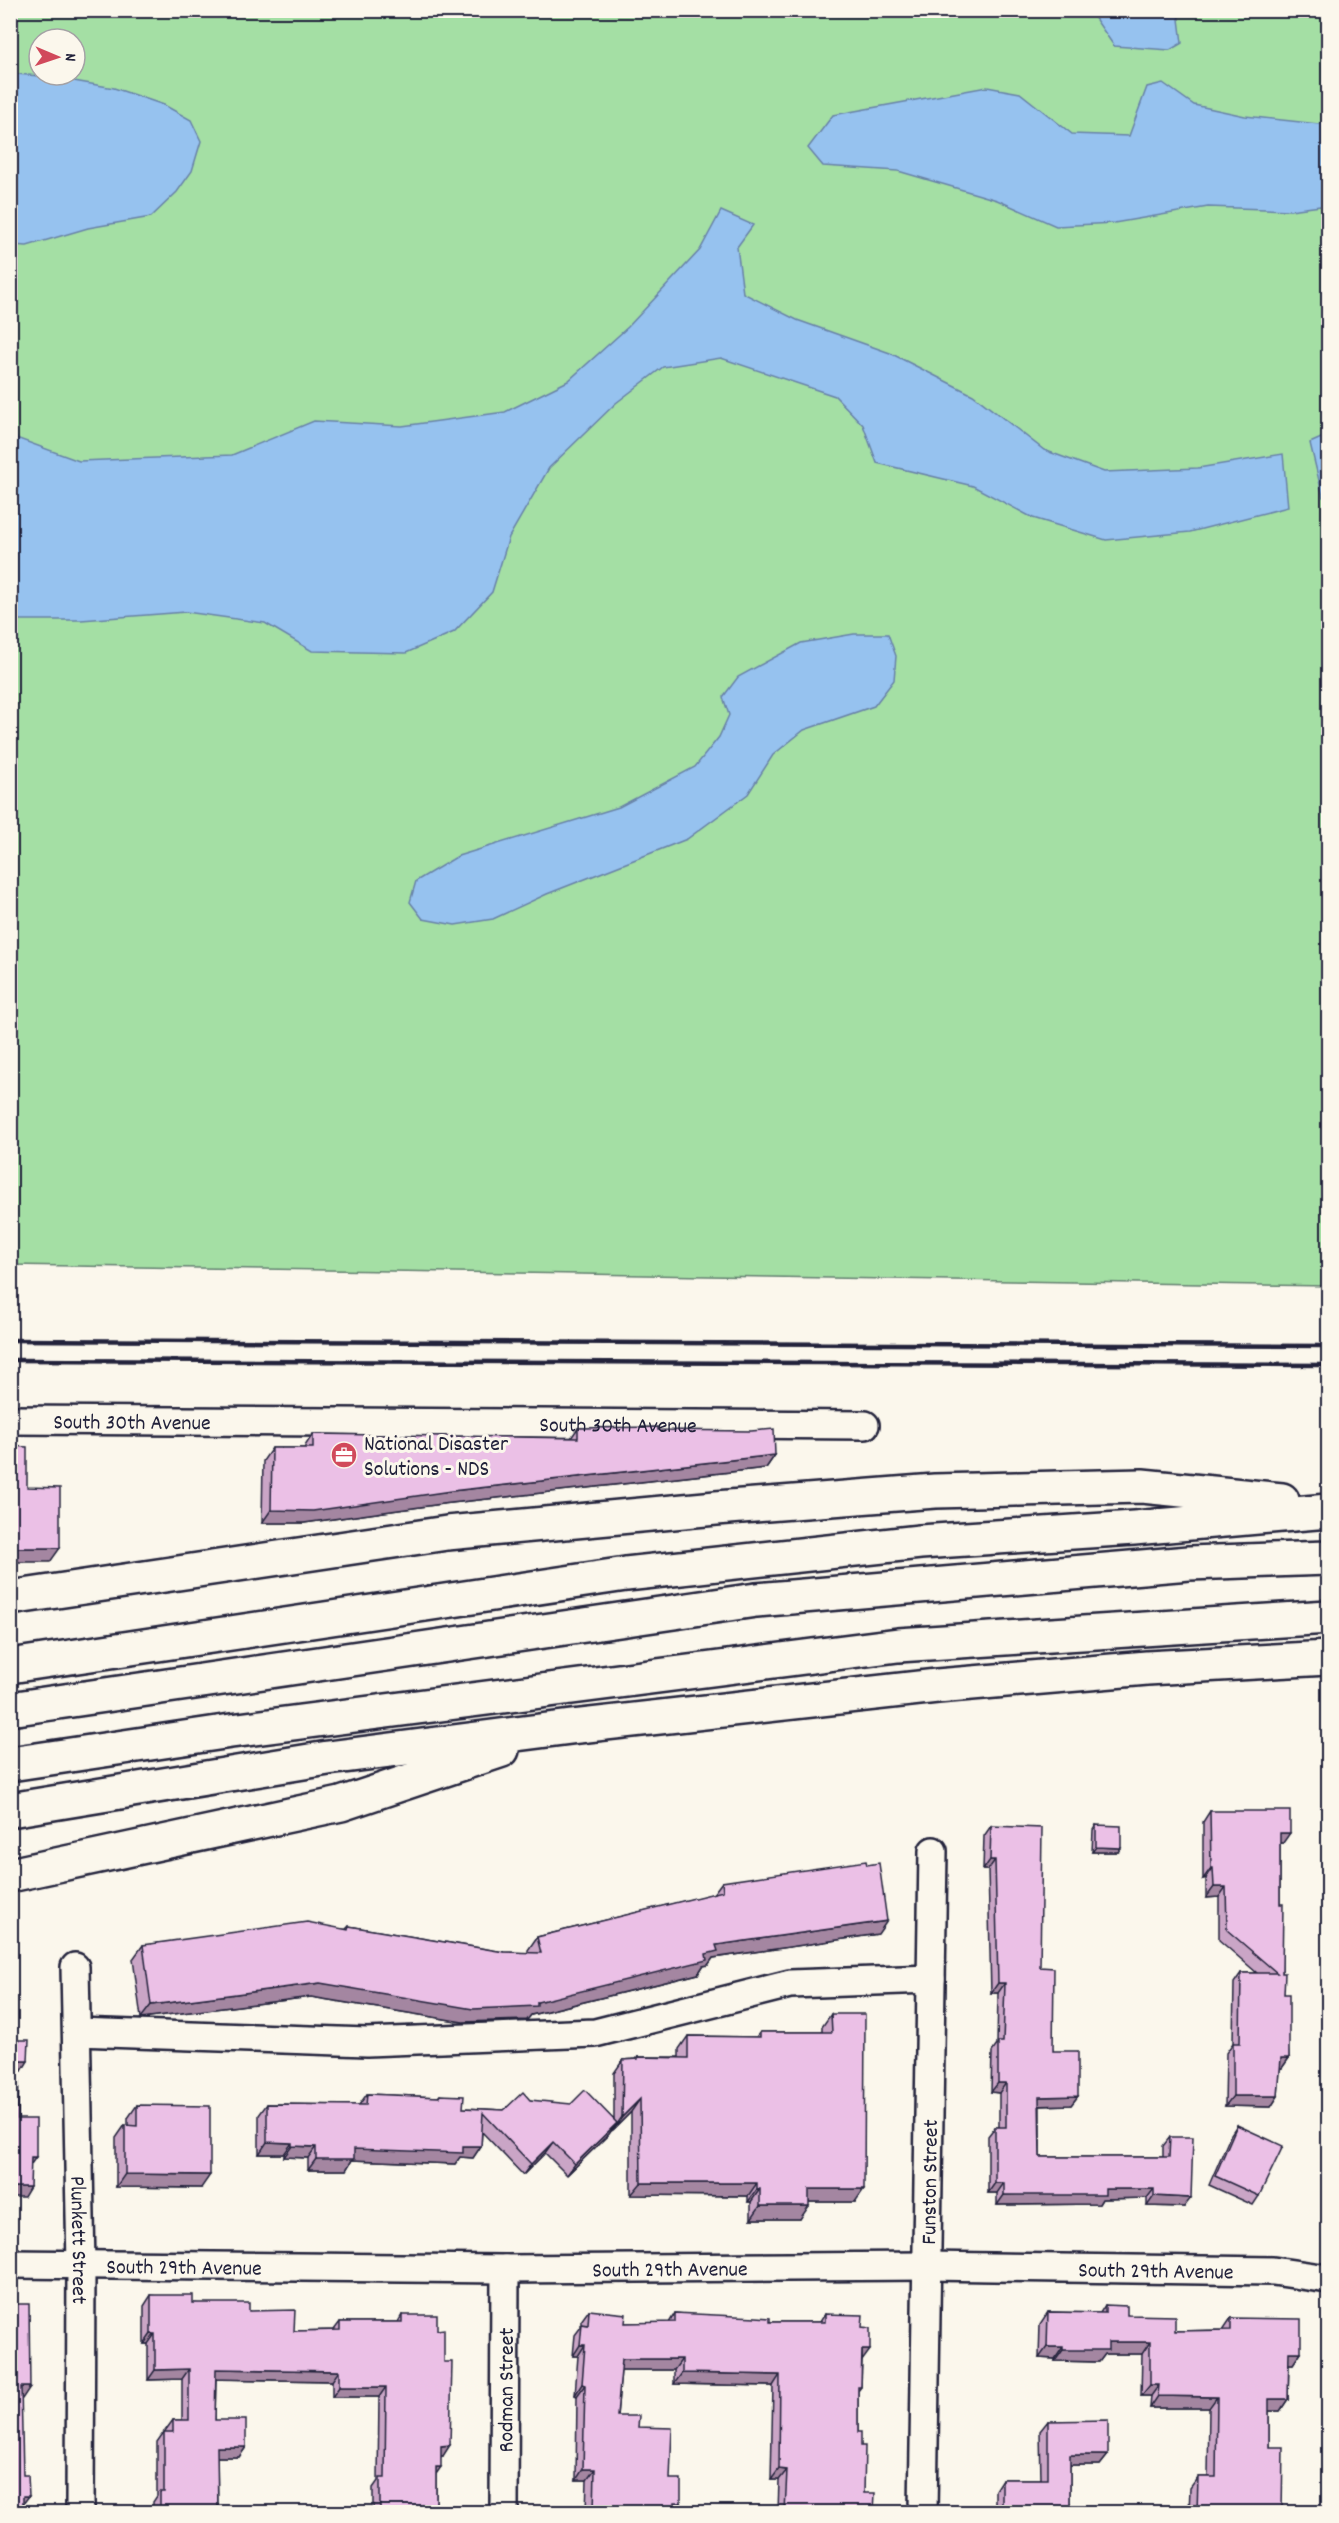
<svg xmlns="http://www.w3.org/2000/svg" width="1339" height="2523" font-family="Dekko,sans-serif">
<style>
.green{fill:#a4dfa4;stroke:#638070;stroke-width:1.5;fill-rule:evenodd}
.water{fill:#96c2ef;stroke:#6882a7;stroke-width:1.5}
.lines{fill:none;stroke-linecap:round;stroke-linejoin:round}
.minor-casing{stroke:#22223b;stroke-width:32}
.motorway-casing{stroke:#22223b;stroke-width:38}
.minor{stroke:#fbf7ec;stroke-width:27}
.motorway{stroke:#fbf7ec;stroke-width:33}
.rail{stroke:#22223b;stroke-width:4.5}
.wall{fill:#caa5c6;stroke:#22223b;stroke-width:1.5}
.shaded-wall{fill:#a486a1;stroke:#22223b;stroke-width:1.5}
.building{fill:#ebc0e6;stroke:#22223b;stroke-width:1.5}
.labels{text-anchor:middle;stroke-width:6;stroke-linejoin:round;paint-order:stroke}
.street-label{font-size:22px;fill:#22223b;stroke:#fbf7ec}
.poi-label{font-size:22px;fill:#22223b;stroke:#fbf7ec;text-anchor:start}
</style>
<rect width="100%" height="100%" fill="#fbf7ec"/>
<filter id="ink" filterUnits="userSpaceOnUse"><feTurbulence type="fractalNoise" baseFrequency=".0167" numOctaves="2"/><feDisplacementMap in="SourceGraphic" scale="12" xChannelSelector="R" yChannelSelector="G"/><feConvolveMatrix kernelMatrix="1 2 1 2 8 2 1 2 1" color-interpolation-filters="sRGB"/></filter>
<g filter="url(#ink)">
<path class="green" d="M 11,11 L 1328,11 L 1328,1286 L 11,1265 ZM 39,39 L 75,39 L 75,75 L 39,75 Z"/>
<g class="water">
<polygon points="1090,11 1178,11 1182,43 1170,50 1114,46"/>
<polygon points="16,74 51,77 114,88 164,105 191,120 201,141 192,171 177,192 151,217 88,228 27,246 11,245 10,75"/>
<polygon points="1163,83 1194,105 1245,116 1319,124 1328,120 1328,205 1290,210 1208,207 1114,223 1056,226 997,200 898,171 823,166 808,148 833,115 987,87 1020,93 1072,134 1129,136 1147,87"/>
<polygon points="721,211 753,225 737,247 743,293 797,320 890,353 973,395 1044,450 1104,472 1198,468 1283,454 1288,507 1190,532 1106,540 1033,518 973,486 877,463 863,425 835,396 721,358 663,367 616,403 549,468 509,537 492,592 454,632 406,653 312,651 265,623 186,612 81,620 11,620 11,436 79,461 232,455 314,421 402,426 505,412 568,381 628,327 700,250"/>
<polygon points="1328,435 1328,496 1323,497 1310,443"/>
<polygon points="854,634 888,634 896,656 894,680 874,706 804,730 773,755 748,794 687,839 547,894 493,919 455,925 423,919 410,902 416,881 458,856 619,807 695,767 719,737 729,715 723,697 738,677 801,643"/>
</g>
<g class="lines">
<defs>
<g id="minor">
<path id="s1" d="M 10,1420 L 865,1425"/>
<path id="s2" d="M 75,1967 L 81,2265 L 80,2512"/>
<polyline points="77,2032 367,2042 595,2033 790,1984 931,1979"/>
<path id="s3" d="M 10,2264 L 505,2269 L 927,2266 L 1273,2271 L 1328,2279"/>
<path id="s4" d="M 504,2512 L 505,2269"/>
<path id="s5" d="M 923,2512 L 933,1851"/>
</g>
<g id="motorway">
<polyline points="10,1598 447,1533 716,1508 935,1491 1142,1486 1282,1500"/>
<polyline points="10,1666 626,1574 920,1542 1134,1528 1328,1511"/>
<polyline points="10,1709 756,1600 1189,1563 1328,1558"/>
<polyline points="10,1764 231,1731 898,1645 1328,1617"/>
<polyline points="10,1810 328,1758 571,1727 937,1686 1147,1668 1328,1658"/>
<polyline points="10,1875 341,1804 502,1750"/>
</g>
</defs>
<use href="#minor" class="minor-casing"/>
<use href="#motorway" class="motorway-casing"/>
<use href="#minor" class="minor"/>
<use href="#motorway" class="motorway"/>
<g class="rail">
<polyline points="10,1340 1328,1346"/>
<polyline points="10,1360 1328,1365"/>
</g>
</g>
<g class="wall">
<polygon points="578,1428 658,1430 775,1455 766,1468 442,1504 304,1523 262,1523 263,1461 272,1448 305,1448 305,1446 313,1434 571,1438"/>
<polygon points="1210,1811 1283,1843 1280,1843 1280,1904 1282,1973 1289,2058 1282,2068 1280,2069 1278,2096 1271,2107 1225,2106 1226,2053 1233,2043 1234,1983 1241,1973 1257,1973 1219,1940 1219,1897 1206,1898 1206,1878 1203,1879 1203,1822"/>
<polygon points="1096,1825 1118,1852 1092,1852 1093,1830"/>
<polygon points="991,1826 1040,1967 1053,2051 1078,2096 1071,2105 1040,2106 1040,2157 1163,2157 1163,2146 1170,2137 1184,2207 1147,2206 1147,2198 1102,2199 1099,2204 997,2205 997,2193 988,2193 988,2136 995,2127 999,2127 999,2093 991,2092 992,2052 997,2045 998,1993 991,1993 988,1870 983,1870 984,1836"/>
<polygon points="722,1882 878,1934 713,1958 708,1965 703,1966 698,1974 531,2015 527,2020 463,2022 311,1997 141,2018 133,1959 143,1945 346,1929 349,1926 504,1952 528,1953 528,1950 537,1937 713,1894"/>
<polygon points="831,2014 855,2202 809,2202 800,2219 751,2219 751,2202 748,2202 748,2196 631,2195 631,2112 613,2130 613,2128 609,2134 567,2175 545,2153 523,2175 482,2132 481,2146 473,2158 460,2157 455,2164 352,2160 346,2170 308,2170 308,2158 284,2157 284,2154 259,2154 259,2115 267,2104 359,2105 367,2094 438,2097 440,2095 463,2108 504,2110 530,2100 614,2119 614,2073 623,2060 636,2059 638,2057 679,2057 679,2049 688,2036 756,2037 760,2032 822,2032 822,2027"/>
<polygon points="137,2105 201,2188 116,2187 116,2138 125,2125 128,2126 128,2118"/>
<polygon points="1237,2125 1259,2196 1253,2205 1209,2185 1231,2134"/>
<polygon points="151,2295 193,2303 249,2311 294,2331 334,2330 340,2322 398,2322 402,2315 437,2330 443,2456 441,2456 436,2474 436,2512 373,2512 373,2488 378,2481 379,2397 332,2397 332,2381 216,2379 215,2420 246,2447 239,2457 217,2457 218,2512 153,2512 153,2502 157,2496 157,2442 164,2432 165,2432 165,2431 173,2420 182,2420 182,2379 148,2380 148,2344 144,2344 144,2306"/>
<polygon points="1105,2305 1127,2315 1175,2331 1223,2330 1231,2318 1301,2352 1293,2364 1289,2364 1288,2399 1280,2411 1269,2411 1269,2447 1282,2512 1189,2512 1190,2488 1198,2477 1208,2477 1209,2408 1150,2408 1151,2396 1141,2396 1142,2354 1105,2354 1099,2362 1055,2361 1055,2359 1039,2358 1040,2324 1048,2312 1100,2313"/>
<polygon points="589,2310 625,2323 669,2323 675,2313 770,2322 820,2322 825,2314 862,2361 861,2387 858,2391 858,2432 861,2446 864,2493 874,2512 778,2512 779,2480 771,2480 773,2386 674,2384 674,2370 621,2370 617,2416 638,2427 670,2479 674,2512 586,2512 587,2480 576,2480 577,2396 575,2395 578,2356 573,2356 575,2335 581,2327 581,2321"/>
<polygon points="1048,2421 1108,2455 1100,2465 1070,2465 1070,2512 995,2512 995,2490 1002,2479 1041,2479 1040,2431"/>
</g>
<g class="shaded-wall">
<polygon points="775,1455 766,1468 442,1504 304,1523 262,1523 271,1510 451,1491"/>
<polygon points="10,1548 60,1548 50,1562 10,1562"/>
<polygon points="1280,1833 1290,1833 1283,1843 1273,1843"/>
<polygon points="1096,1847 1121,1848 1118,1852 1092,1852"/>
<polygon points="990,1860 995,1860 988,1870 983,1870"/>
<polygon points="1211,1868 1213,1868 1206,1878 1203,1879"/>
<polygon points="1214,1887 1226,1887 1219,1897 1206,1898"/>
<polygon points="887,1921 878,1934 713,1958 708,1965 703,1966 698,1974 531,2015 527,2020 463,2022 311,1997 141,2018 151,2005 320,1983 537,2002 706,1954 716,1945"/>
<polygon points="998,1983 1005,1983 998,1993 991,1993"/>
<polygon points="1281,2058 1289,2058 1282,2068 1274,2069"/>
<polygon points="19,2061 28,2061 22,2071 12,2071"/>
<polygon points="998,2083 1006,2083 999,2093 991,2092"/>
<polygon points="1078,2096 1071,2105 1033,2106 1039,2097"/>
<polygon points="1233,2096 1278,2096 1271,2107 1225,2106"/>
<polygon points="640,2099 631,2112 613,2130 622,2117"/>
<polygon points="617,2123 609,2134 567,2175 575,2164"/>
<polygon points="267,2142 292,2143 284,2154 259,2154"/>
<polygon points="553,2142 545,2153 523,2175 531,2164"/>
<polygon points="292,2146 316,2147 308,2158 284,2157"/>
<polygon points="463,2146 481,2146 473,2158 460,2157 455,2164 352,2160 346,2170 308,2170 316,2159 354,2149"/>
<polygon points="31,2157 36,2157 29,2167"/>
<polygon points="125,2174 210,2175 201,2188 116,2187"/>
<polygon points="641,2183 757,2183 748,2196 631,2195"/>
<polygon points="995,2183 1004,2183 997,2193 988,2193"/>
<polygon points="10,2187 30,2187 24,2197 10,2197"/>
<polygon points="757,2189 760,2189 751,2202 748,2202"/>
<polygon points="809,2189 864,2189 855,2202 800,2202"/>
<polygon points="1105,2189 1154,2189 1147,2198 1102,2199 1099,2204 997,2205 1004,2195"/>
<polygon points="1154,2196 1191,2198 1184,2207 1147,2206"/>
<polygon points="760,2206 809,2206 800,2219 751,2219"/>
<polygon points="151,2334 155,2334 148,2344 144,2344"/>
<polygon points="1108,2342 1150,2342 1142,2354 1105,2354 1099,2362 1055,2361 1063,2350"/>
<polygon points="580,2345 585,2345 578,2356 573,2356"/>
<polygon points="1047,2347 1063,2347 1055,2359 1039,2358"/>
<polygon points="862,2350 870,2350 862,2361"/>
<polygon points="1289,2352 1301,2352 1293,2364 1281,2364"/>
<polygon points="622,2359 682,2359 674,2370 614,2370"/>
<polygon points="189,2369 182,2379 148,2380 155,2370"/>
<polygon points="216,2369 339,2371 332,2381 209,2379"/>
<polygon points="682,2373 780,2375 773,2386 674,2384"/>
<polygon points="582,2384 585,2385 577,2396 575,2395"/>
<polygon points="1150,2385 1159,2385 1151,2396 1141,2396"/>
<polygon points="21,2387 30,2387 22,2399 13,2399"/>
<polygon points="339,2387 386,2387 379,2397 332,2397"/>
<polygon points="1158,2396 1217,2397 1209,2408 1150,2408"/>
<polygon points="1269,2399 1288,2399 1280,2411 1261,2411"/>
<polygon points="450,2445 443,2456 434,2456 441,2446"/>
<polygon points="217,2447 246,2447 239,2457 210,2457"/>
<polygon points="1070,2455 1108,2455 1100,2465 1063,2465"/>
<polygon points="436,2467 441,2467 434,2477"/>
<polygon points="583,2469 595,2469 587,2480 576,2480"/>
<polygon points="779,2469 787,2470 779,2480 771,2480"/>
<polygon points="23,2496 29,2496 20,2508"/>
<polygon points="674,2503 681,2503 674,2512 667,2512"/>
</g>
<g class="building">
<polygon points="658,1427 658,1430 751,1431 774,1429 775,1455 451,1491 313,1511 271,1510 272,1448 313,1448 313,1434 578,1438 578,1428"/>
<polygon points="10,1446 27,1447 27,1487 60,1488 60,1548 10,1548"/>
<polygon points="1210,1811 1290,1811 1290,1833 1280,1833 1280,1904 1283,1904 1282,1973 1285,1973 1284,1994 1289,1994 1289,2058 1281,2058 1278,2096 1233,2096 1233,2043 1240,2043 1241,1973 1277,1973 1227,1930 1226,1887 1214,1887 1213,1868 1211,1868"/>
<polygon points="1096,1825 1121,1826 1121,1848 1096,1847"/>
<polygon points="991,1826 1042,1828 1040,1967 1054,1968 1053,2051 1078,2051 1078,2096 1039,2097 1040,2157 1169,2157 1170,2137 1193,2137 1191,2198 1154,2196 1154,2189 1105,2189 1105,2195 1004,2195 1004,2183 995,2183 995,2127 1006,2127 1006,2083 998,2083 998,2042 1003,2042 1005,1983 998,1983 995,1860 990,1860"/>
<polygon points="866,1861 867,1865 879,1863 887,1921 716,1945 718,1951 706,1954 707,1960 537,2002 537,2006 473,2009 320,1983 151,2005 143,1945 307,1922 348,1930 349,1926 504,1952 541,1953 537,1937 723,1891 722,1882"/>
<polygon points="831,2014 865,2014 864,2189 809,2189 809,2206 760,2206 760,2189 757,2189 757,2183 641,2183 640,2099 622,2117 623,2060 638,2059 638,2057 688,2058 688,2036 760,2037 760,2032 832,2032"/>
<polygon points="10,2040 29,2040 28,2061 19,2061 18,2119 36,2119 36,2157 31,2157 30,2187 10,2187"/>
<polygon points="585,2090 617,2123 575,2164 553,2142 531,2164 483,2113 481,2146 463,2146 463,2153 354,2149 354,2159 316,2159 316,2147 292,2146 292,2143 267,2142 267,2104 366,2105 367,2094 439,2097 440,2095 464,2096 463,2108 504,2110 523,2092 530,2100 571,2104"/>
<polygon points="137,2105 210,2106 210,2175 125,2174 125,2125 137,2126"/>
<polygon points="1237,2125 1283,2146 1259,2196 1215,2176"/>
<polygon points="151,2295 193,2295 193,2303 249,2303 249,2311 295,2310 294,2331 340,2330 340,2322 402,2322 402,2315 437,2315 437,2330 444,2329 444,2362 452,2362 450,2445 441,2446 441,2467 436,2467 436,2512 380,2512 380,2478 385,2478 386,2387 339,2387 339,2371 216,2369 215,2420 246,2420 246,2447 217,2447 218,2512 160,2512 160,2492 164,2492 164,2432 173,2432 173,2420 189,2420 189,2369 155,2370 155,2334 151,2334"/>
<polygon points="10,2304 29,2304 30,2387 21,2387 23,2475 28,2475 29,2496 23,2496 23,2512 10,2512"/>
<polygon points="1105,2305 1127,2306 1127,2315 1175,2316 1175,2331 1231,2330 1231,2318 1301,2319 1301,2352 1289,2352 1288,2399 1269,2399 1269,2447 1283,2447 1282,2512 1197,2512 1198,2477 1216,2477 1217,2397 1158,2396 1159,2385 1150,2385 1150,2342 1108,2342 1108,2350 1063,2350 1063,2347 1047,2347 1048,2312 1105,2313"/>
<polygon points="589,2310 626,2314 625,2323 675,2322 675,2313 756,2317 770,2318 770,2322 825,2322 825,2314 863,2315 862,2327 870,2328 870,2350 862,2350 861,2387 858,2387 858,2432 861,2432 861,2446 865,2446 864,2493 875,2493 874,2512 785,2512 787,2470 779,2469 780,2375 682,2373 682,2359 622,2359 617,2416 639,2416 638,2427 672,2428 670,2479 681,2479 681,2503 674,2503 674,2512 594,2512 595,2469 583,2469 585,2385 582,2384 585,2345 580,2345 582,2324 588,2325"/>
<polygon points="1108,2420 1108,2455 1070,2455 1070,2512 1002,2512 1002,2479 1048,2479 1048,2421"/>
</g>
</g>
<defs>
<symbol id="office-disc" viewBox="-11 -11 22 22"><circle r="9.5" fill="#d1495b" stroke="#fbf7ec"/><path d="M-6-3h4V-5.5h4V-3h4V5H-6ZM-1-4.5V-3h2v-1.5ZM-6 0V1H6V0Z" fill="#fff"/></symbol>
</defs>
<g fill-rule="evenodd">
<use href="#office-disc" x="329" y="1440" width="30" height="30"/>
</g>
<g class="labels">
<g class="street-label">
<text dy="8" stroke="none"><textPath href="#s1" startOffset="122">South 30th Avenue</textPath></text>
<text dy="8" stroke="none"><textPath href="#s1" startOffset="608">South 30th Avenue</textPath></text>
<text dy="8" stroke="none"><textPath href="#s5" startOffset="330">Funston Street</textPath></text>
<text dy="8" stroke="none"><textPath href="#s2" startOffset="273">Plunkett Street</textPath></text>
<text dy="8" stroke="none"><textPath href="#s3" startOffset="174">South 29th Avenue</textPath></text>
<text dy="8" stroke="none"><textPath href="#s3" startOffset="660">South 29th Avenue</textPath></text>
<text dy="8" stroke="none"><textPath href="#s3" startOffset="1146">South 29th Avenue</textPath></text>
<text dy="8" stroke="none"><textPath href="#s4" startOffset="122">Rodman Street</textPath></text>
</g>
<g class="poi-label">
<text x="364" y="1450">National Disaster<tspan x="364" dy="25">Solutions - NDS</tspan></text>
</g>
</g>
<rect width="1339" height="2523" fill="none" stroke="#fbf7ec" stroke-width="36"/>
<rect x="18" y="18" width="1303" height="2487" fill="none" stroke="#22223b" stroke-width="2" filter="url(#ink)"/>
<g transform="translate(57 57) rotate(92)"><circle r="28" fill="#fbf7ec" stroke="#a4a2a5" stroke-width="1.5"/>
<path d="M0-4.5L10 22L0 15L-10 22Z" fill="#d1495b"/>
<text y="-9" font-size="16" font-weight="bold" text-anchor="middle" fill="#22223b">N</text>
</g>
</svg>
